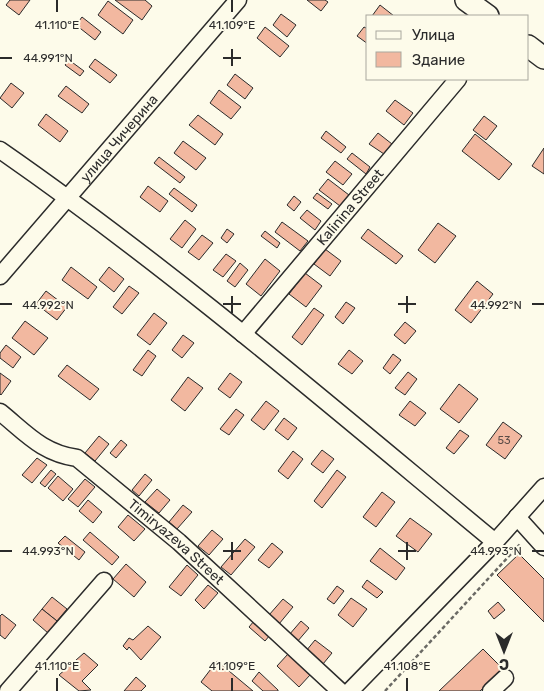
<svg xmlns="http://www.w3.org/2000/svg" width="544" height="691" font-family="Rubik,sans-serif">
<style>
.building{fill:#f2b8a0;stroke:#2b2b2b}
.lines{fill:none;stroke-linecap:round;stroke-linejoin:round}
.minor-casing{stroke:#2b2b2b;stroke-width:19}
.major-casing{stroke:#2b2b2b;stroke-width:24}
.path{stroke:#6a6964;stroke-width:2.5;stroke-dasharray:4 2.5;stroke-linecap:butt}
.minor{stroke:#fdfbea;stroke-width:16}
.major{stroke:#fdfbea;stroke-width:21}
.ticks{fill:none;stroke:#2b2b2b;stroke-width:2}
.labels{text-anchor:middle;stroke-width:4;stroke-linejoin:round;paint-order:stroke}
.number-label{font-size:11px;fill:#5d4e48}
.street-label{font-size:14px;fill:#2b2b2b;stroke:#fdfbea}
.ticks-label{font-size:12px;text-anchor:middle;fill:#2b2b2b;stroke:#fdfbea;stroke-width:4;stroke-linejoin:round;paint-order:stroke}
</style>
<rect width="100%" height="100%" fill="#fdfbea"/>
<g class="building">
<polygon points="10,0 30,0 19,15 6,5"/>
<polygon points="115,0 145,0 152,6 142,20"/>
<polygon points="307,0 325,0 328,2 321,11"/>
<polygon points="108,1 133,20 123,34 98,15"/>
<polygon points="380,5 394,16 372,16"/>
<polygon points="281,14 296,25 287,37 273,25"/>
<polygon points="82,17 101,32 95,40 76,25"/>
<polygon points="265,27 289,46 280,57 257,38"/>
<polygon points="364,27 368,29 368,44 357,36"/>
<polygon points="95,59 117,75 110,83 89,67"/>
<polygon points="69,60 84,71 80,76 65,65"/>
<polygon points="235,74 253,88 245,99 227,85"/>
<polygon points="11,83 24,93 12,108 0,98"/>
<polygon points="66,86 89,104 82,113 58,96"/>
<polygon points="219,90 241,107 231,119 210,103"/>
<polygon points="395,100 413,113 404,125 386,111"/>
<polygon points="46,114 68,131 60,142 38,125"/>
<polygon points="198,115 223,134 215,145 189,125"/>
<polygon points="484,116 497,126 486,140 473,130"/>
<polygon points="326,131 346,147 341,153 321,138"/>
<polygon points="378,133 392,144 384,154 369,144"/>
<polygon points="475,134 512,164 499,180 462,151"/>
<polygon points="183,141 206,158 196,170 174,153"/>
<polygon points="544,148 544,174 532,166"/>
<polygon points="352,153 370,167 366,174 347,159"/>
<polygon points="159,157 185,177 180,183 154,163"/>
<polygon points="335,161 352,174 343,185 326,172"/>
<polygon points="328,179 349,195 340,206 319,190"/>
<polygon points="148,186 168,201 160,212 140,197"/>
<polygon points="174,188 197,205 192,212 169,194"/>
<polygon points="317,193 332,204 328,209 313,198"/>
<polygon points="294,196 301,202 294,211 287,205"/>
<polygon points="307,210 321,221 315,230 300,218"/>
<polygon points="185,220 196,229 182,248 170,239"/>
<polygon points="282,222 308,241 300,251 275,232"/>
<polygon points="438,223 456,236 435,263 418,250"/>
<polygon points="227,229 234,234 227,243 221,238"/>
<polygon points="368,229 403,256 396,264 361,238"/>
<polygon points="265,231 280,243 277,248 261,236"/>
<polygon points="202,235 213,243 199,260 188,252"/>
<polygon points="325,249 341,261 330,276 314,264"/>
<polygon points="226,254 236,261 223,277 213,270"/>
<polygon points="265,259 280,271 261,296 246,284"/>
<polygon points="240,263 248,270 235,287 227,281"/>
<polygon points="71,267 97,287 88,299 62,280"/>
<polygon points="109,267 124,279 114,292 99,280"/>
<polygon points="305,273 322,286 306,307 289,294"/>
<polygon points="477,281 493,294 471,323 455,310"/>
<polygon points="129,286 139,293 122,314 113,307"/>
<polygon points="46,291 67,307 57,320 36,304"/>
<polygon points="346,302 355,308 343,324 335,317"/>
<polygon points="314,308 324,315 302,345 292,337"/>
<polygon points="154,313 167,323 150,345 137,335"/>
<polygon points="25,321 48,338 34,355 12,338"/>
<polygon points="405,322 416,331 405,344 394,335"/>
<polygon points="183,335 194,343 182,358 172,350"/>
<polygon points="6,345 21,357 13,368 0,358 0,353"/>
<polygon points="148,350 156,356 142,376 133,370"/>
<polygon points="349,350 363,361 352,374 338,364"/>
<polygon points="393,354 401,360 390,374 383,368"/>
<polygon points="67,365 99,389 90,400 58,376"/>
<polygon points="408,372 417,379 405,395 395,388"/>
<polygon points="0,373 11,381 1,395 0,394"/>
<polygon points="230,373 242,382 230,398 218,389"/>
<polygon points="188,377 203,388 185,411 171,400"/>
<polygon points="459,384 478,399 459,423 440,409"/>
<polygon points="266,401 279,411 264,430 251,420"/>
<polygon points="410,401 426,413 415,426 399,415"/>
<polygon points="236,409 244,415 229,435 220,429"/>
<polygon points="284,418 297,428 288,440 275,430"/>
<polygon points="503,422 522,436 505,459 486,445"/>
<polygon points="460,430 469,436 454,454 446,448"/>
<polygon points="99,436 109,444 95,461 85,453"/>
<polygon points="121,440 127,445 116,458 110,453"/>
<polygon points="322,450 334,459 323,473 311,464"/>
<polygon points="293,451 303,459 288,479 278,471"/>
<polygon points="37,458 47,465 32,483 22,475"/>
<polygon points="51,470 56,474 45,487 40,483"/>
<polygon points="337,470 346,477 322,508 314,501"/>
<polygon points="145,474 152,480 139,496 132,490"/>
<polygon points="58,476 73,489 63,501 48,488"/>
<polygon points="85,479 95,487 78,507 68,499"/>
<polygon points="157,489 170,500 159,513 145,502"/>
<polygon points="382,492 395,502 376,527 363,517"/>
<polygon points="88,500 102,512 93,523 79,511"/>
<polygon points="183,505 192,512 177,529 169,522"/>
<polygon points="128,515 145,529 134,541 118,527"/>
<polygon points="410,518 432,534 418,552 396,536"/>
<polygon points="212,530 223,539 209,555 198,546"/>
<polygon points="90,532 119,557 112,565 83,540"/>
<polygon points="65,536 85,552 79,560 58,543"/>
<polygon points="245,539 255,547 231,575 221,567"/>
<polygon points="272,543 283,552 269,568 258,560"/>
<polygon points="380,548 405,568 396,580 370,561"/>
<polygon points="519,554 544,579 544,622 497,575"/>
<polygon points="126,564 146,582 134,597 113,579"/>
<polygon points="187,565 198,575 181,596 169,587"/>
<polygon points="367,580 383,592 377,598 362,587"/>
<polygon points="208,585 218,593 204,609 195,600"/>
<polygon points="337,586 344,591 334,604 327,599"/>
<polygon points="52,597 67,609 57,621 42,609"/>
<polygon points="351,598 367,609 353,627 338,615"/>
<polygon points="283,599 293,607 279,624 269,615"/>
<polygon points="498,602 505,610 494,619 488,611"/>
<polygon points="42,609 57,621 48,633 33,620"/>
<polygon points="2,614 16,625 5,639 0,635 0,616"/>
<polygon points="254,621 270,635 265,641 249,627"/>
<polygon points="301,621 309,628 297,642 289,635"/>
<polygon points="148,626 161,637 141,660 129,647 127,650 123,646 129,638 133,640"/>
<polygon points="315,640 332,653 323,664 306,651"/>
<polygon points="483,649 503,669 480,691 439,691"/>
<polygon points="84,653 98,665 82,681 91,690 79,691 59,675"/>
<polygon points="288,654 310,675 299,687 277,666"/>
<polygon points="217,661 253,691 212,691 201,682"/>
<polygon points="259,672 278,690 278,691 263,691 252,681"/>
<polygon points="136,677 146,686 141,691 124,691"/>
</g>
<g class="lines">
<defs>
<g id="minor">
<path d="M 0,150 C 173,270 333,408 495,542"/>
<path id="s1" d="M 0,276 L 238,0"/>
<path id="s2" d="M 243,334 L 458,79"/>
<path id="s3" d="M 0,412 C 26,433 42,453 77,458 L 179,542 L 340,691"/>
<polyline points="517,517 544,547"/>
<polyline points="8,691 104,581"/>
<polyline points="350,691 495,542 544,487"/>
<polyline points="491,691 505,678"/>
</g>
<g id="major">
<polyline points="466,0 488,16"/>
<polyline points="528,46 544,58"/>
</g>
</defs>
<use href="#minor" class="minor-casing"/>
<use href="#major" class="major-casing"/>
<polyline class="path" points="385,691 521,543"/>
<use href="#minor" class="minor"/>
<use href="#major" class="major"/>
</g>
<path class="ticks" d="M 57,0 L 57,12M 232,0 L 232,12M 232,49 L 232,66M 0,58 L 12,58M 223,58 L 241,58M 232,296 L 232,313M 407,296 L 407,313M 0,304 L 12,304M 223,304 L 241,304M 398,304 L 416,304M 532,304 L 544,304M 232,542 L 232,560M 407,542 L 407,560M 0,551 L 12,551M 223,551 L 241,551M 398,551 L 416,551M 532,551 L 544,551M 57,678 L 57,691M 232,678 L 232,691M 407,678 L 407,691"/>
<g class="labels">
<g class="number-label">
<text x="504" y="444">53</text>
</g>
<g class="street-label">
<text dy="5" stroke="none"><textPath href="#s1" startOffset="182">улица Чичерина</textPath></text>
<text dy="5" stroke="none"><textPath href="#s2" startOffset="166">Kalinina Street</textPath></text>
<text dy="5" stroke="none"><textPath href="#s3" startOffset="221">Timiryazeva Street</textPath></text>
</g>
</g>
<g class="ticks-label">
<text x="57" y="29">41.110°E</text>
<text x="232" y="29">41.109°E</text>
<text x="48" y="62">44.991°N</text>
<text x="496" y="309">44.992°N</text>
<text x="48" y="309">44.992°N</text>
<text x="496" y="555">44.993°N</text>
<text x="48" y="555">44.993°N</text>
<text x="57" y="670">41.110°E</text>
<text x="232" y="670">41.109°E</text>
<text x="407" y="670">41.108°E</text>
</g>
<rect x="366" y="15" width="162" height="65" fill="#fdfbea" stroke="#a9a89e"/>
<rect x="376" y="31" width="25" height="8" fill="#fdfbea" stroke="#a9a89e"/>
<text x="412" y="40" font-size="15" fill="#2b2b2b">Улица</text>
<rect x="376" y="52" width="25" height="15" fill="#f2b8a0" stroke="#a9a89e"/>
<text x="412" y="65" font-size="15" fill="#2b2b2b">Здание</text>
<g transform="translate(504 651) rotate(180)" stroke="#fdfbea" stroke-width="4" paint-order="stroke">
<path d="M0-4L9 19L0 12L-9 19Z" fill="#2b2b2b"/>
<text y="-8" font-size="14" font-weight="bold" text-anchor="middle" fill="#2b2b2b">С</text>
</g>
</svg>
